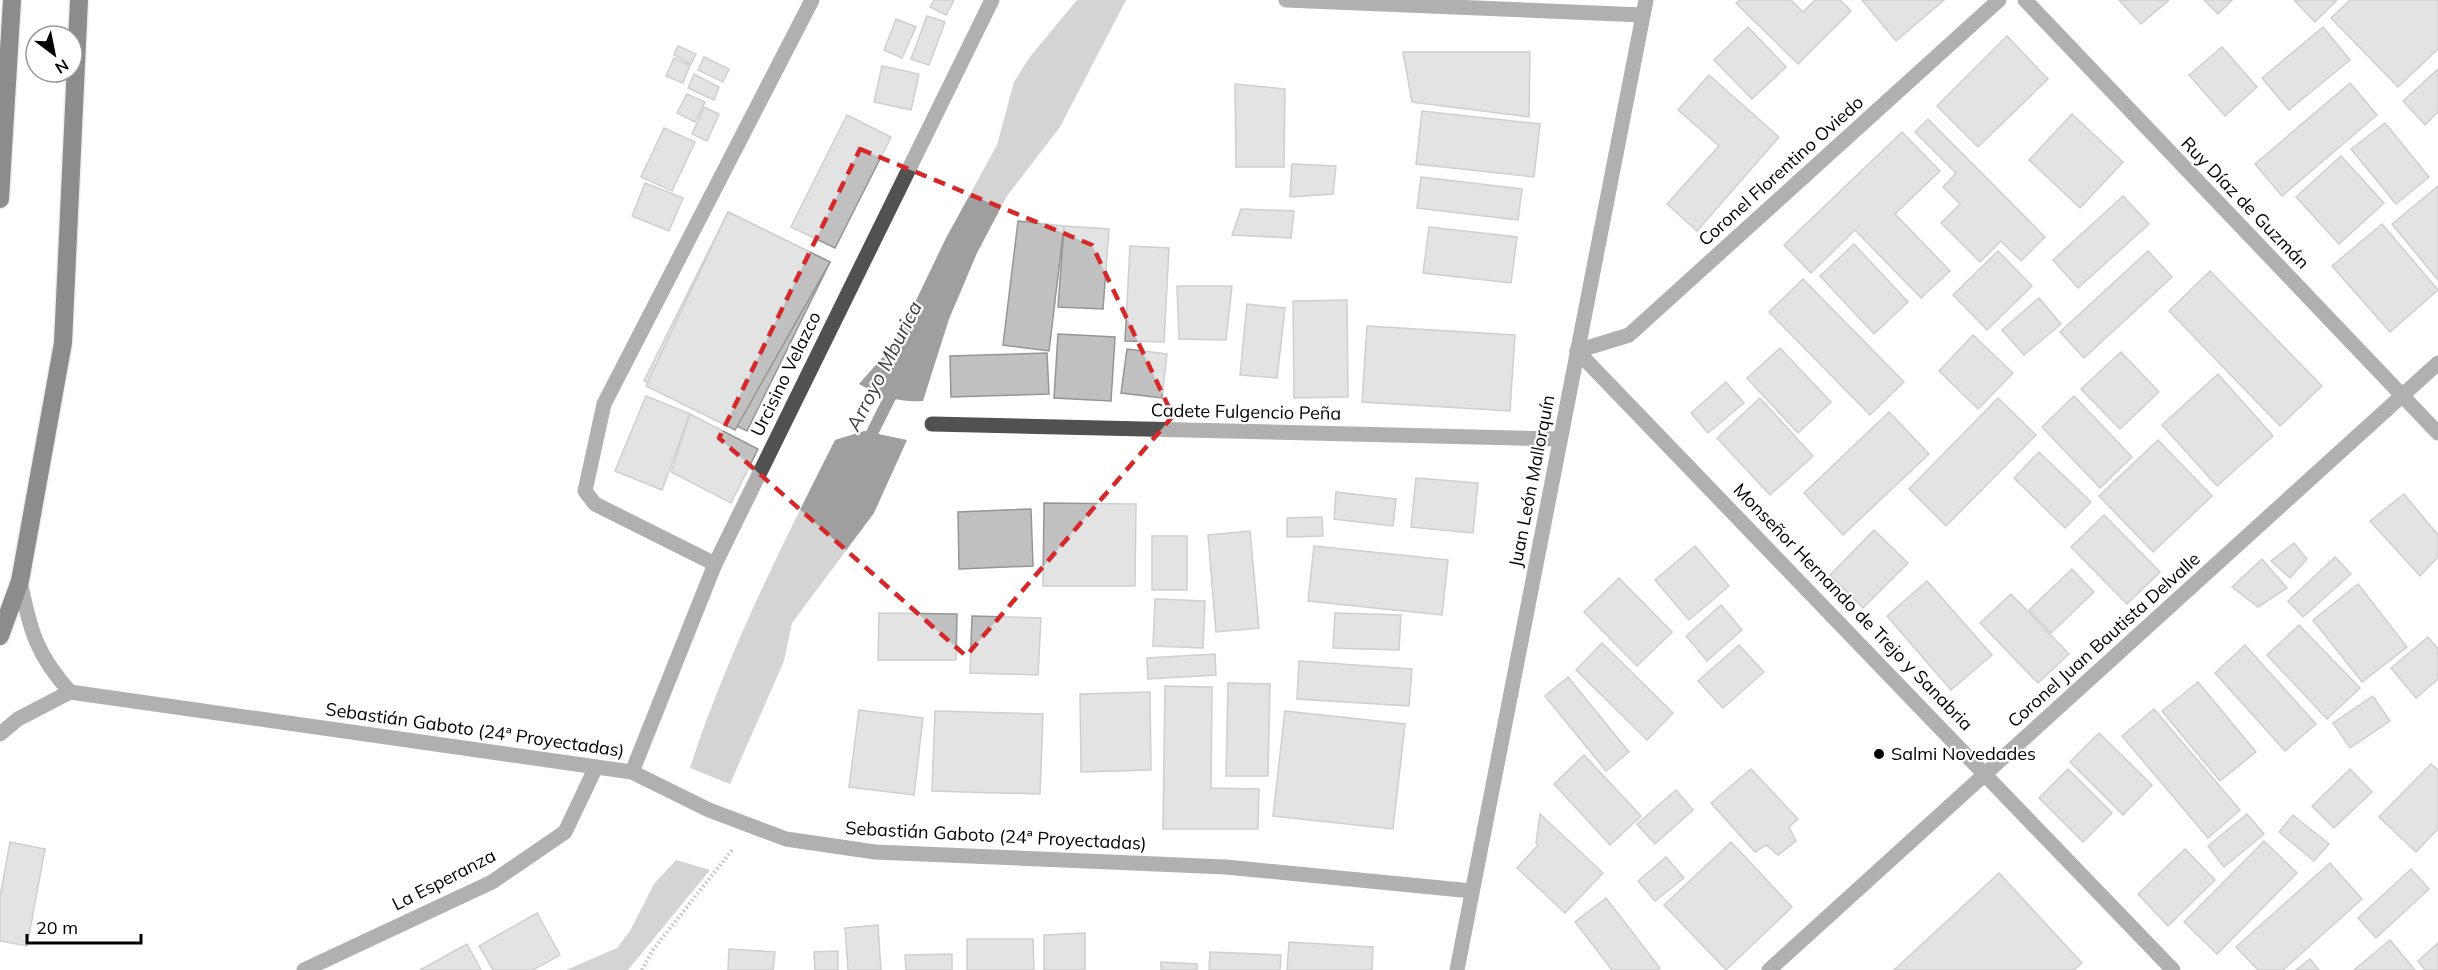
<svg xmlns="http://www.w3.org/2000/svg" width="2438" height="970" font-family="Mulish,sans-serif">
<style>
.water{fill:#9f9f9f}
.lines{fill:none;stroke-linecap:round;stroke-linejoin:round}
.stream{stroke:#9f9f9f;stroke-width:12}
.building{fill:#c0c0c0;stroke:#959595;stroke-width:1.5}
.highway-casing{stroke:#dbdbdb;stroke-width:21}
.path{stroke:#737373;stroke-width:4;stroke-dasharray:1.5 3;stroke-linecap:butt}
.minor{stroke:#515151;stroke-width:15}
.highway{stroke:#000;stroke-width:18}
.marked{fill:none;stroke:#d62828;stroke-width:4.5;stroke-dasharray:12 8;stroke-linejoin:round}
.poi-dot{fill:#000;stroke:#fff;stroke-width:2}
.labels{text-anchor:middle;stroke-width:4.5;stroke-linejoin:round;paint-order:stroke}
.street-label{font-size:18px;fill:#000;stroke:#fff}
.poi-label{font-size:18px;fill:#000;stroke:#fff;text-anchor:start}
.water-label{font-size:20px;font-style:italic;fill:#404040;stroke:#fff}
</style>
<rect width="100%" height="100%" fill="#fff"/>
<g class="water">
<path d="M 1077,0 L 1126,0 L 1060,127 L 1007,196 L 977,253 L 949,319 L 923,401 C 900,403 879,396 859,384 L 896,342 L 946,238 L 997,145 L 1014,82 L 1029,58 Z"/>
<path d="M 864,431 L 907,440 L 874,513 L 792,623 L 784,661 L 730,784 L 690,768 C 727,654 781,547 835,440 Z"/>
<polygon points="676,860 710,870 628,970 566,970 617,948 630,931 654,884"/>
</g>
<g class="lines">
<polyline class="stream" points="866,445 897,383"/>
</g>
<g class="building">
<polygon points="934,0 954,0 946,15 930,7"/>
<polygon points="1740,0 1791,0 1803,12 1815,0 1840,0 1851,11 1798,64 1736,3"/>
<polygon points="1862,0 1944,0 1896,41"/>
<polygon points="2119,0 2169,0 2141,24"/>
<polygon points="2204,0 2232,0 2218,14"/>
<polygon points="2294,0 2337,0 2315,22"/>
<polygon points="2350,0 2438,0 2438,49 2398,87 2331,18"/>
<polygon points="927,16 945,22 929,65 911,59"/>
<polygon points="896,19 916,27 902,58 884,50"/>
<polygon points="1748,27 1786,67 1752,99 1714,60"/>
<polygon points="2323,27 2350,60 2289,110 2262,78"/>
<polygon points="2007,36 2048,79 1978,147 1937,106"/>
<polygon points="678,46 696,54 691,64 674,55"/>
<polygon points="2222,47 2257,87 2225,116 2189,75"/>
<polygon points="1403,52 1530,52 1529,117 1412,102"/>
<polygon points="704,57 729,69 723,82 698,70"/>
<polygon points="674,58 690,65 683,83 666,76"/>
<polygon points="882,66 919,74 911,110 874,102"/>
<polygon points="2438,69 2438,112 2425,125 2403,101"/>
<polygon points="694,74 719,87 714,100 688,88"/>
<polygon points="1709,75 1779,137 1697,231 1667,204 1719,146 1678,110"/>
<polygon points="2350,83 2377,115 2282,196 2255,164"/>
<polygon points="1235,84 1285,89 1284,167 1236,167"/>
<polygon points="687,94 705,102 695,122 677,113"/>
<polygon points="704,107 719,114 707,141 692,134"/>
<polygon points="1422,111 1540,124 1534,177 1416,164"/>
<polygon points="2072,114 2123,162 2080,208 2029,160"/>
<polygon points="847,115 891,137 835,248 791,227"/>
<polygon points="1928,119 2045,237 2021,261 2001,241 1980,262 1941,223 1960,204 1943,187 1956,173 1915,132"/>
<polygon points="2385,123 2429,177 2396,204 2351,149"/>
<polygon points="664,128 695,142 672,191 641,177"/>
<polygon points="1902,132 1940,171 1895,214 1950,271 1921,298 1855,230 1811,273 1784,245"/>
<polygon points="2341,156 2384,203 2339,244 2296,197"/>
<polygon points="1292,164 1336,166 1333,194 1290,197"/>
<polygon points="1421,177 1522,189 1518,220 1417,208"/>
<polygon points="645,183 683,198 669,231 632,216"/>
<polygon points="2438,186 2438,280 2392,224"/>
<polygon points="2123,196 2149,224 2078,288 2053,260"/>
<polygon points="1241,209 1294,211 1291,238 1232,235"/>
<polygon points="728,212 830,262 747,431 644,381"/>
<polygon points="728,212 830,262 735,430 646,386"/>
<polygon points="1018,221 1064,226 1049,351 1003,345"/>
<polygon points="2382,224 2438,290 2390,332 2332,266"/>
<polygon points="1064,226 1109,229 1103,309 1058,307"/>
<polygon points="1429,227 1517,237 1511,283 1423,273"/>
<polygon points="1854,244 1908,302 1874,334 1820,276"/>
<polygon points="1130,246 1169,248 1164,342 1125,341"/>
<polygon points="1998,251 2032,286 1987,330 1953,295"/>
<polygon points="2148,251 2172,277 2084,358 2060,332"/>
<polygon points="2210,271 2322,386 2280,426 2169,311"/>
<polygon points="1803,279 1904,382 1870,415 1769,312"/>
<polygon points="1177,286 1232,286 1226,340 1179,339"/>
<polygon points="2039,298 2061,324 2024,355 2002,330"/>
<polygon points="1347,300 1348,397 1294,398 1293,301"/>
<polygon points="1247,304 1285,308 1277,378 1240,375"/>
<polygon points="1367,326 1515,335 1510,411 1362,402"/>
<polygon points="1058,334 1115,337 1111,401 1054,398"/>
<polygon points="1973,335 2013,373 1978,409 1939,371"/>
<polygon points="1780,348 1831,402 1798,433 1747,378"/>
<polygon points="1127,349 1167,354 1162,398 1121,393"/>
<polygon points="2121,352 2159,392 2120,429 2081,389"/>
<polygon points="1047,353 1049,394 951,397 950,356"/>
<polygon points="2218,374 2273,436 2217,486 2162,425"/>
<polygon points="1726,382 1744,403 1708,433 1691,413"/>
<polygon points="646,396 690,414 662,490 615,471"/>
<polygon points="2074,396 2132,457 2100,488 2042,427"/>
<polygon points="1760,398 1813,456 1770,495 1717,438"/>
<polygon points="1998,398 2036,435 1946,526 1909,489"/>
<polygon points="1889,412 1929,454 1843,535 1804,493"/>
<polygon points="690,414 758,449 731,503 671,472"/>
<polygon points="2158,440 2212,496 2153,552 2099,496"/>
<polygon points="2039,452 2091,502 2065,528 2014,478"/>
<polygon points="1416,478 1478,483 1473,533 1411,527"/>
<polygon points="1336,492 1396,499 1393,526 1334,519"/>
<polygon points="2404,494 2438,535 2438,557 2420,576 2370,521"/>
<polygon points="1044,503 1136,504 1135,586 1043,586"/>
<polygon points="1031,509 1033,566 959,569 958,512"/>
<polygon points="2104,515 2160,572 2127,604 2071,547"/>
<polygon points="1322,517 1323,536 1287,537 1287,518"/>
<polygon points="1874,530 1908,563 1863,608 1830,575"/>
<polygon points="1250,531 1259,628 1216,632 1208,535"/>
<rect x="1152" y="536" width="35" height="54"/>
<polygon points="2294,543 2307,559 2290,578 2271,561"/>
<polygon points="1314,546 1448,560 1442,615 1308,601"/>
<polygon points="1695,546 1729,586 1689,620 1655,580"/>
<polygon points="2335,557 2351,574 2303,617 2288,601"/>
<polygon points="2262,559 2287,588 2258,607 2232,587"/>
<polygon points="2072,569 2094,592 2051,633 2029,610"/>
<polygon points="1619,578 1672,632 1637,666 1584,612"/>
<polygon points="1927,581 1992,655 1951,690 1887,616"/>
<polygon points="2358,584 2407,647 2362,682 2313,620"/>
<polygon points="2011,594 2069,654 2038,683 1980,623"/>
<polygon points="1155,599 1205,601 1203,648 1153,646"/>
<polygon points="1721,605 1742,630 1707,661 1686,636"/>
<polygon points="879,613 957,614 956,660 878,660"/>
<polygon points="1335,613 1401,615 1399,650 1333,648"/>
<polygon points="972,616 1041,618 1038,675 970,673"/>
<polygon points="2299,625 2360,688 2327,719 2267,655"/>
<polygon points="2428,637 2438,649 2438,679 2416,698 2391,668"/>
<polygon points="1602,643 1673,713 1647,740 1576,670"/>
<polygon points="1739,645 1764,672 1723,708 1698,681"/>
<polygon points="2245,645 2316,724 2285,751 2215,673"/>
<polygon points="1215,654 1216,675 1148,679 1147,658"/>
<polygon points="1299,661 1412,669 1409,706 1297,699"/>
<polygon points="1568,677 1629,752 1606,771 1545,696"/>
<polygon points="2198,682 2256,752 2220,781 2162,711"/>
<polygon points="1228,683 1270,684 1268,776 1226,776"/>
<polygon points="1165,686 1212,687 1211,788 1259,789 1258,829 1163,829"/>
<polygon points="1150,692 1151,770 1081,772 1080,694"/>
<polygon points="2373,696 2390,721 2350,748 2333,723"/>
<polygon points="2154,709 2240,810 2208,838 2122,736"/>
<polygon points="859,710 923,718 914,795 849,787"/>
<polygon points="935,711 1043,714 1040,794 932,791"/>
<polygon points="1285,711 1405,724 1393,829 1273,816"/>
<polygon points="2099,733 2152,785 2123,815 2070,762"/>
<polygon points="1584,755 1641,816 1610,845 1554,784"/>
<polygon points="2431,764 2438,770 2438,829 2416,852 2379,817"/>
<polygon points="1751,769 1798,819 1789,827 1796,841 1778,855 1766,845 1755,852 1711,803"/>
<polygon points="2068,769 2112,813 2083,842 2039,798"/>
<polygon points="2350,769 2372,792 2334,828 2312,806"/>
<polygon points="1676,790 1693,810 1655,844 1637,824"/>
<polygon points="1540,814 1603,873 1565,913 1517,868 1538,845 1536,843"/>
<polygon points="2247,814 2264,834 2224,867 2208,846"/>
<polygon points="2293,815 2329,844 2314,861 2279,832"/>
<polygon points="2264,841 2297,873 2217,954 2184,922"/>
<polygon points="10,842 45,849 27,946 0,941 0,897"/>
<polygon points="1731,842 1792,907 1726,970 1664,905"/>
<polygon points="2185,849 2215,880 2168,926 2138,894"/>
<polygon points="1666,857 1684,878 1655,901 1638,881"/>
<polygon points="2330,863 2362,899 2283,970 2258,970 2236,947"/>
<polygon points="2411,869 2429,889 2376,938 2358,918"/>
<polygon points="1999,873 2082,963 2074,970 1894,970"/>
<polygon points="1606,898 1660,968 1657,970 1612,970 1575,922"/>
<polygon points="537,913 560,955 533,970 493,970 479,946"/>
<polygon points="878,925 881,970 848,970 845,928"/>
<polygon points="1085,933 1085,970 1044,970 1044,935"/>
<polygon points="967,939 1033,939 1034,970 967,970"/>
<polygon points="2390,940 2415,970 2354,970"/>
<polygon points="1289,942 1373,947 1372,970 1287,970"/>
<polygon points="2438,943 2438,970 2425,970 2418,961"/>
<polygon points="467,944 481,970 420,970"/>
<polygon points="729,949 775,952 773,970 728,970"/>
<polygon points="838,951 838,970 815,970 814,952"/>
<polygon points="1210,952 1281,955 1280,970 1209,970"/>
<polygon points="952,954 952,970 906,970 905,955"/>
<polygon points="2310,959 2319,970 2296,970"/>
<polygon points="1161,962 1197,964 1197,970 1161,970"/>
</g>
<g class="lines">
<defs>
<g id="highway">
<polyline points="0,199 12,0"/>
<polyline points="0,636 20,581 63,343 79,0"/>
</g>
</defs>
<use href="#highway" class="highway-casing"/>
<polyline class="path" points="642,970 652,951 733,849"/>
<g class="minor">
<polyline points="1286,0 1643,15"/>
<polyline points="2025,0 2438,433"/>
<polyline points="1577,351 2173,970"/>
<polyline points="1577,351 1629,335 1999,0"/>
<polyline points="932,424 1560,439"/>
<polyline points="715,564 595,504 585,491 604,404 812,0"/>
<path d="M 20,581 C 30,630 36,654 70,692"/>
<polyline points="70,692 632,772 709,810 786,839 875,852 1226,867 1472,891"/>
<polyline points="0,734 18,719 70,692"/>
<polyline points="632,772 715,564 992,0"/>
<polyline points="304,970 492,882 565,832 596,767"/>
<polyline points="1457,970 1646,0"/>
<polyline points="1769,970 2438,363"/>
</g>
<use href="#highway" class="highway"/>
</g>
<path d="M0 0H2438V970H0ZM 860,149 L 1092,245 L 1173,416 L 966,656 L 719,438 Z" fill="#fff" fill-opacity=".55" fill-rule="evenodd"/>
<path class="marked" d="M 860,149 L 1092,245 L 1173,416 L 966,656 L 719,438 Z"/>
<circle class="poi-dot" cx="1879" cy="754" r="6"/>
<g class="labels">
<g class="street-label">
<text transform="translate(1781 171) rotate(-42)" y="6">Coronel Florentino Oviedo</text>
<text transform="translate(2245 203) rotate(46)" y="6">Ruy Díaz de Guzmán</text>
<text transform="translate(786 374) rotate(-64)" y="6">Urcisino Velazco</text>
<text transform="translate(1246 412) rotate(1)" y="6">Cadete Fulgencio Peña</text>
<text transform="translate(1532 481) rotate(-79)" y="6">Juan León Mallorquín</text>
<text transform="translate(1853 607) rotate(46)" y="6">Monseñor Hernando de Trejo y Sanabria</text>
<text transform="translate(2104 640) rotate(-42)" y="6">Coronel Juan Bautista Delvalle</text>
<text transform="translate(475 730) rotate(8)" y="6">Sebastián Gaboto (24ª Proyectadas)</text>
<text transform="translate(996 836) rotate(3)" y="6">Sebastián Gaboto (24ª Proyectadas)</text>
<text transform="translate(444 880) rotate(-27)" y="6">La Esperanza</text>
</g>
<g class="poi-label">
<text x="1891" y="760">Salmi Novedades</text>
</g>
<g class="water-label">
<text transform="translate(884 366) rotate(-63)" y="7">Arroyo Mburica</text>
</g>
</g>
<g transform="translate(54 54) rotate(148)"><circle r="28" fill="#ffffff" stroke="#999999" stroke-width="1.5"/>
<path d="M0-4.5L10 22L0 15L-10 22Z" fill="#000000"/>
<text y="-9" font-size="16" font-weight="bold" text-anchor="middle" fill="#000000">N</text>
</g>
<path d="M27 934v9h114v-9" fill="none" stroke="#000000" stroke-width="3"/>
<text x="36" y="934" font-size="18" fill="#000000" stroke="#ffffff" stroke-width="4.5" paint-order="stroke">20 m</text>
</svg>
